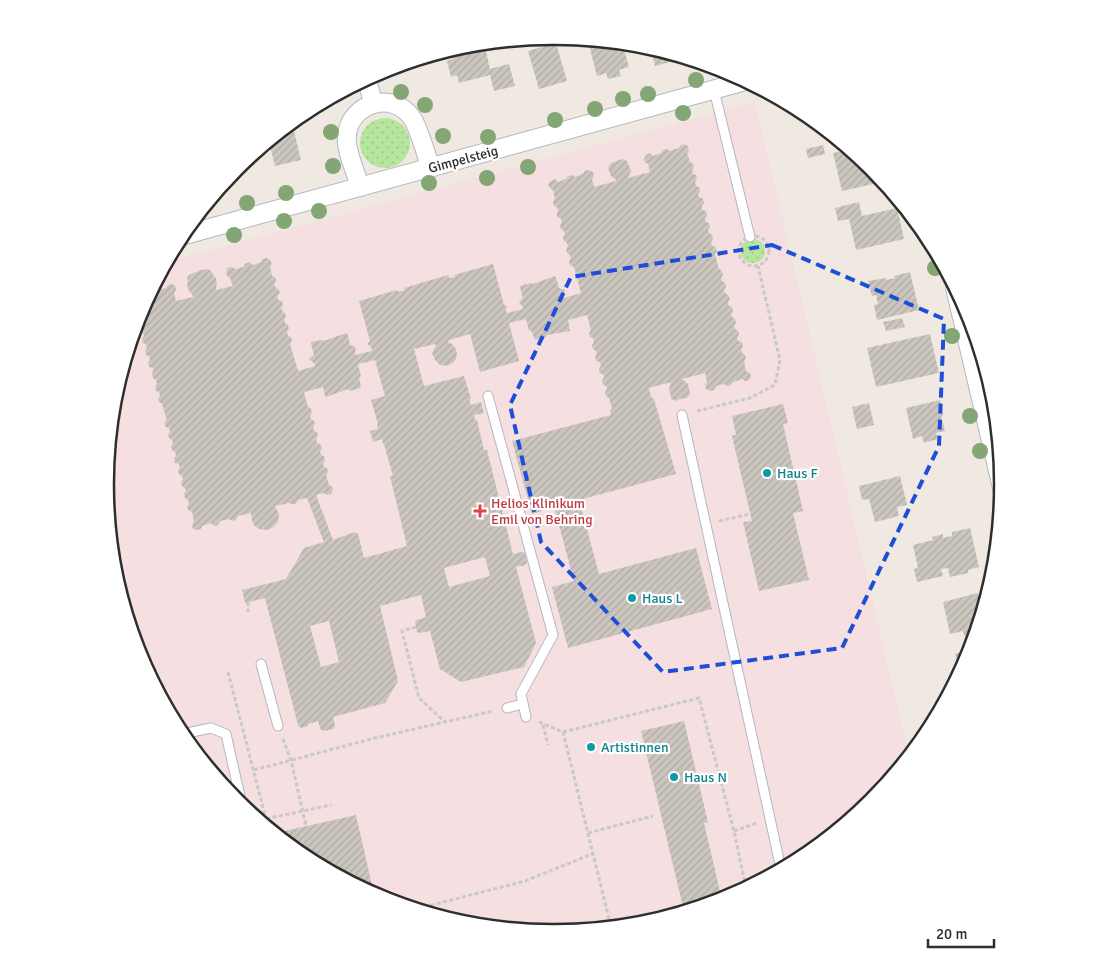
<svg xmlns="http://www.w3.org/2000/svg" width="1108" height="969" font-family="Signika,sans-serif">
<style>
.medical{fill:#f5dfe0}
.grass{fill:url(#grass-dots)}
.building{fill:url(#building-hatch);fill-rule:evenodd}
.lines{fill:none;stroke-linecap:round;stroke-linejoin:round}
.lane-casing{stroke:#b4b7c1;stroke-width:11}
.street-casing{stroke:#b4b7c1;stroke-width:20}
.path{stroke:#c9c9c9;stroke-width:3;stroke-dasharray:4 2.5;stroke-linecap:butt}
.lane{stroke:#fff;stroke-width:9}
.street{stroke:#fff;stroke-width:18}
.tree{fill:#84a574}
.marked{fill:none;stroke:#1d4ed8;stroke-width:4;stroke-dasharray:10 6;stroke-linejoin:round}
.culture-dot{fill:#0f9aa8;stroke:#fff;stroke-width:2}
.health-dot{fill:#e0444e;stroke:#fff;stroke-width:2}
.labels{text-anchor:middle;stroke-width:4.5;stroke-linejoin:round;paint-order:stroke}
.street-label{font-size:14px;fill:#2e2e2e;stroke:#fff}
.culture-label{font-size:14px;fill:#0d838f;stroke:#fff;text-anchor:start}
.health-label{font-size:14px;fill:#be3a42;stroke:#fff;text-anchor:start}
.rim{fill:none;stroke:#2e2e2e;stroke-width:2.5}
</style>
<defs>
<pattern id="grass-dots" width="8" height="8" patternUnits="userSpaceOnUse" patternTransform="scale(1.25)"><rect width="8" height="8" fill="#b6e59e"/><path d="M2 2h.1M6 6h.1" fill="none" stroke="#9dc588" stroke-width="1.8" stroke-linecap="round"/></pattern>
<pattern id="building-hatch" width="6" height="6" patternUnits="userSpaceOnUse" patternTransform="scale(1.25)"><rect width="6" height="6" fill="#cbc7bf"/><path d="M-1 1l2-2M0 6l6-6M5 7l2-2" fill="none" stroke="#afaba4"/></pattern>
</defs>
<rect width="100%" height="100%" fill="#efe9e1"/>
<polygon class="medical" points="755,102 909,755 871,802 803,857 725,899 641,924 554,933 466,924 382,899 305,857 237,801 181,733 140,656 134,637 111,538 106,484 114,397 140,313 167,262"/>
<g class="grass">
<circle cx="385" cy="143" r="25"/>
<circle cx="753" cy="251" r="12"/>
</g>
<g class="building">
<polygon points="593,40 622,43 629,67 619,70 621,76 608,79 606,73 597,76 588,41"/>
<polygon points="484,43 490,69 509,64 515,86 494,91 490,75 459,83 457,75 451,77 447,61 453,59 451,51 462,48 461,47 467,45 473,44 473,45"/>
<polygon points="556,43 567,81 539,89 528,51"/>
<polygon points="651,48 685,58 655,66"/>
<polygon points="292,123 301,160 275,166 269,142"/>
<path d="M 684,144 L 688,146 L 689,150 L 687,153 L 690,162 L 693,164 L 694,167 L 692,171 L 693,174 L 696,175 L 697,179 L 695,182 L 696,186 L 699,187 L 700,191 L 698,195 L 699,197 L 703,199 L 704,203 L 702,206 L 702,210 L 706,211 L 707,215 L 705,218 L 706,222 L 709,223 L 710,227 L 708,230 L 709,233 L 712,235 L 713,239 L 711,242 L 712,246 L 715,247 L 717,251 L 715,254 L 719,269 L 722,271 L 723,275 L 721,278 L 722,281 L 725,283 L 726,287 L 724,290 L 725,293 L 728,295 L 730,299 L 728,302 L 728,305 L 732,307 L 733,311 L 731,314 L 732,317 L 735,319 L 736,323 L 734,326 L 735,329 L 738,331 L 739,334 L 737,338 L 738,341 L 742,342 L 743,347 L 741,349 L 742,353 L 745,355 L 746,358 L 744,362 L 746,371 L 750,373 L 751,377 L 749,380 L 745,381 L 742,379 L 733,382 L 731,385 L 727,386 L 724,384 L 716,386 L 714,390 L 710,391 L 706,389 L 705,385 L 707,382 L 705,373 L 682,379 L 688,384 L 690,394 L 687,398 L 679,399 L 677,401 L 671,399 L 671,397 L 669,389 L 671,382 L 649,388 L 651,397 L 654,399 L 676,474 L 579,500 L 599,574 L 696,548 L 712,609 L 568,648 L 552,587 L 574,581 L 554,507 L 532,514 L 512,441 L 611,415 L 610,411 L 612,408 L 609,398 L 606,396 L 605,392 L 607,389 L 606,386 L 603,384 L 602,381 L 604,377 L 603,374 L 599,373 L 599,369 L 601,366 L 600,362 L 596,361 L 595,357 L 597,354 L 596,351 L 593,349 L 592,345 L 594,342 L 593,338 L 590,337 L 589,333 L 591,330 L 587,315 L 568,320 L 570,330 L 570,331 L 547,335 L 546,337 L 535,340 L 531,330 L 529,331 L 526,319 L 509,323 L 519,361 L 480,372 L 470,334 L 449,340 L 448,342 L 452,344 L 456,349 L 457,354 L 456,359 L 453,363 L 447,366 L 440,365 L 435,360 L 432,353 L 436,345 L 435,344 L 414,349 L 424,386 L 464,376 L 471,399 L 469,399 L 471,405 L 481,402 L 484,413 L 474,415 L 475,420 L 477,420 L 484,450 L 487,450 L 513,554 L 522,552 L 525,553 L 527,563 L 525,565 L 516,567 L 536,643 L 524,667 L 461,682 L 440,669 L 430,631 L 420,633 L 417,632 L 415,622 L 417,620 L 426,617 L 421,595 L 380,606 L 398,681 L 385,703 L 333,717 L 335,726 L 333,729 L 324,731 L 321,730 L 318,721 L 308,724 L 308,726 L 301,728 L 298,725 L 265,598 L 245,603 L 242,590 L 286,579 L 304,548 L 324,542 L 307,498 L 298,500 L 296,504 L 292,504 L 289,503 L 275,506 L 279,514 L 278,522 L 272,528 L 267,530 L 259,529 L 255,526 L 252,521 L 251,513 L 238,516 L 236,520 L 232,521 L 229,519 L 220,521 L 218,525 L 214,526 L 211,523 L 202,526 L 201,529 L 197,530 L 193,529 L 192,525 L 194,521 L 192,512 L 188,510 L 187,507 L 189,503 L 188,500 L 185,498 L 184,494 L 186,491 L 185,488 L 182,486 L 181,482 L 183,479 L 182,476 L 179,474 L 178,471 L 180,467 L 179,464 L 175,463 L 174,458 L 176,456 L 175,452 L 172,450 L 171,447 L 173,443 L 172,440 L 169,438 L 168,435 L 170,431 L 169,428 L 166,427 L 164,423 L 167,420 L 162,404 L 159,402 L 158,399 L 160,396 L 159,392 L 156,391 L 155,387 L 157,384 L 156,380 L 153,378 L 152,375 L 153,371 L 153,368 L 149,367 L 148,363 L 150,360 L 149,356 L 146,355 L 145,351 L 147,348 L 146,344 L 143,343 L 142,339 L 144,336 L 143,333 L 140,331 L 139,327 L 140,324 L 140,321 L 138,320 L 140,313 L 153,289 L 157,290 L 166,288 L 168,285 L 172,284 L 175,286 L 176,290 L 174,293 L 176,301 L 193,297 L 192,294 L 189,291 L 187,286 L 188,282 L 187,278 L 189,275 L 201,270 L 208,269 L 212,272 L 213,275 L 216,278 L 217,283 L 216,288 L 216,290 L 233,286 L 230,278 L 227,276 L 226,272 L 228,268 L 232,267 L 235,269 L 244,267 L 245,264 L 249,262 L 253,265 L 261,262 L 263,259 L 267,258 L 270,260 L 272,264 L 270,267 L 272,276 L 275,277 L 276,281 L 274,284 L 275,287 L 278,289 L 280,293 L 277,296 L 278,300 L 282,301 L 283,305 L 281,308 L 282,311 L 285,313 L 286,317 L 284,320 L 285,323 L 288,325 L 289,329 L 287,332 L 288,336 L 291,337 L 292,341 L 290,344 L 298,371 L 315,366 L 314,363 L 309,359 L 314,355 L 311,344 L 311,342 L 322,340 L 324,341 L 346,333 L 348,335 L 350,345 L 356,347 L 355,352 L 355,355 L 372,351 L 371,347 L 367,344 L 370,341 L 359,301 L 397,290 L 398,292 L 405,290 L 404,288 L 448,275 L 449,278 L 455,277 L 454,275 L 493,264 L 504,305 L 507,306 L 506,310 L 507,313 L 523,309 L 522,306 L 519,302 L 523,298 L 520,287 L 520,286 L 531,283 L 533,284 L 555,276 L 556,278 L 559,288 L 565,290 L 564,295 L 564,298 L 581,293 L 574,267 L 570,265 L 569,261 L 571,258 L 570,255 L 567,253 L 566,249 L 568,246 L 567,243 L 564,241 L 563,237 L 565,234 L 564,231 L 561,229 L 560,225 L 562,222 L 561,219 L 557,217 L 557,214 L 558,210 L 557,207 L 554,206 L 553,202 L 555,198 L 553,190 L 550,188 L 548,184 L 551,181 L 555,179 L 558,182 L 566,179 L 568,176 L 572,175 L 575,177 L 583,174 L 585,171 L 589,170 L 593,172 L 594,176 L 592,179 L 594,187 L 616,181 L 616,180 L 611,176 L 608,168 L 611,163 L 622,159 L 627,161 L 631,171 L 628,178 L 650,172 L 648,164 L 645,162 L 644,159 L 646,155 L 650,153 L 653,156 L 661,153 L 663,150 L 667,149 L 670,151 L 679,148 L 681,145 ZM 375,360 L 385,396 L 371,400 L 378,424 L 377,425 L 378,429 L 370,431 L 373,442 L 382,439 L 383,444 L 384,444 L 393,476 L 390,476 L 407,546 L 364,558 L 358,534 L 355,532 L 333,540 L 316,495 L 324,493 L 327,495 L 331,494 L 333,490 L 332,487 L 329,485 L 326,475 L 328,472 L 327,468 L 324,467 L 323,464 L 325,460 L 324,456 L 321,455 L 320,452 L 322,448 L 321,445 L 317,443 L 316,439 L 318,436 L 317,432 L 314,431 L 313,428 L 315,424 L 314,421 L 311,419 L 310,416 L 312,413 L 311,409 L 308,407 L 304,392 L 323,387 L 325,396 L 326,397 L 348,389 L 350,391 L 361,388 L 359,377 L 361,377 L 358,364 ZM 485,557 L 490,576 L 449,587 L 444,568 ZM 329,621 L 339,662 L 321,667 L 310,626 Z"/>
<polygon points="823,145 825,154 808,158 806,149"/>
<polygon points="849,150 871,168 875,173 878,183 842,191 833,153"/>
<polygon points="859,202 862,216 897,208 904,239 856,250 849,219 838,221 835,208"/>
<polygon points="910,272 919,310 877,320 874,305 878,304 876,295 872,296 868,281 886,278 886,280 895,278 894,276"/>
<polygon points="902,318 905,327 886,331 883,322"/>
<polygon points="930,334 939,373 876,387 867,348"/>
<polygon points="940,400 943,415 941,416 945,431 936,433 938,439 924,443 922,436 913,439 906,408"/>
<polygon points="869,403 874,425 857,429 852,407"/>
<polygon points="783,404 788,423 783,424 803,511 793,513 809,580 759,591 743,522 752,521 732,436 736,435 732,416"/>
<polygon points="900,476 907,505 897,507 899,516 875,522 869,499 862,500 859,486"/>
<polygon points="970,528 979,567 968,570 968,573 950,577 948,568 941,569 943,576 917,582 914,569 918,568 913,545 933,540 932,537 943,534 943,538 952,536 952,532"/>
<polygon points="978,593 982,611 977,628 971,630 972,635 965,637 963,631 950,634 943,602"/>
<polygon points="970,650 968,656 960,672 955,654"/>
<polygon points="684,721 708,822 704,823 722,900 684,911 641,731"/>
<polygon points="356,815 374,894 305,857 276,833"/>
</g>
<g class="lines">
<defs>
<g id="lane">
<polyline points="714,90 750,237"/>
<polyline points="488,396 553,635 521,694 526,717"/>
<polyline points="682,415 781,869"/>
<polyline points="261,664 278,726"/>
<polyline points="507,708 523,704"/>
<polyline points="182,734 211,728 226,734 241,801 240,804"/>
</g>
<g id="street">
<polyline points="367,79 373,103"/>
<path d="M 360,187 C 356,172 345,150 347,135 C 350,103 393,90 412,118 C 419,128 426,155 431,168"/>
<polyline points="181,236 745,81"/>
<polyline points="955,288 1002,488"/>
</g>
</defs>
<use href="#lane" class="lane-casing"/>
<use href="#street" class="street-casing"/>
<g class="path">
<circle cx="754" cy="251" r="15"/>
<polyline points="697,411 750,398 775,385 780,360 758,266"/>
<polyline points="719,521 750,514"/>
<polyline points="248,602 248,615"/>
<polyline points="416,627 402,631 419,698 445,722"/>
<polyline points="228,672 266,819"/>
<polyline points="539,722 563,732 699,698 734,831 746,888"/>
<polyline points="543,725 548,745"/>
<polyline points="563,732 611,927"/>
<polyline points="283,739 291,760 306,826"/>
<polyline points="254,770 375,738 493,711"/>
<polyline points="260,820 331,805"/>
<polyline points="734,831 757,823"/>
<polyline points="588,833 653,816"/>
<polyline points="419,910 420,908 525,881 592,854"/>
</g>
<use href="#lane" class="lane"/>
<use href="#street" class="street"/>
</g>
<g class="tree">
<circle cx="696" cy="80" r="8"/>
<circle cx="401" cy="92" r="8"/>
<circle cx="648" cy="94" r="8"/>
<circle cx="623" cy="99" r="8"/>
<circle cx="425" cy="105" r="8"/>
<circle cx="595" cy="109" r="8"/>
<circle cx="683" cy="113" r="8"/>
<circle cx="555" cy="120" r="8"/>
<circle cx="331" cy="132" r="8"/>
<circle cx="443" cy="136" r="8"/>
<circle cx="488" cy="137" r="8"/>
<circle cx="333" cy="166" r="8"/>
<circle cx="528" cy="167" r="8"/>
<circle cx="487" cy="178" r="8"/>
<circle cx="429" cy="183" r="8"/>
<circle cx="286" cy="193" r="8"/>
<circle cx="247" cy="203" r="8"/>
<circle cx="319" cy="211" r="8"/>
<circle cx="284" cy="221" r="8"/>
<circle cx="234" cy="235" r="8"/>
<circle cx="935" cy="268" r="8"/>
<circle cx="952" cy="336" r="8"/>
<circle cx="970" cy="416" r="8"/>
<circle cx="980" cy="451" r="8"/>
</g>
<path class="marked" d="M 772,245 L 944,319 L 939,446 L 842,648 L 663,672 L 541,542 L 510,405 L 571,277 Z"/>
<g class="culture-dot">
<circle cx="767" cy="473" r="5"/>
<circle cx="632" cy="598" r="5"/>
<circle cx="591" cy="747" r="5"/>
<circle cx="674" cy="777" r="5"/>
</g>
<path class="health-dot" d="M477.5 503.5h5v5h5v5h-5v5h-5v-5h-5v-5h5z"/>
<g class="labels">
<g class="street-label">
<text transform="translate(463 159) rotate(-15)" y="5">Gimpelsteig</text>
</g>
<g class="culture-label">
<text x="777" y="478">Haus F</text>
<text x="642" y="603">Haus L</text>
<text x="601" y="752">Artistinnen</text>
<text x="684" y="782">Haus N</text>
</g>
<g class="health-label">
<text x="491" y="508">Helios Klinikum<tspan x="491" dy="16">Emil von Behring</tspan></text>
</g>
</g>
<path d="M0 0H1108V969H0ZM553 45H555A439 439 0 0 1 994 484V485A439 439 0 0 1 555 924H553A439 439 0 0 1 114 485V484A439 439 0 0 1 553 45Z" fill="#fff" fill-rule="evenodd"/>
<path class="rim" d="M553 45H555A439 439 0 0 1 994 484V485A439 439 0 0 1 555 924H553A439 439 0 0 1 114 485V484A439 439 0 0 1 553 45Z"/>
<path d="M928 939v8h66v-8" fill="none" stroke="#2e2e2e" stroke-width="2.5"/>
<text x="936" y="939" font-size="15" fill="#2e2e2e" stroke="#ffffff" stroke-width="4" paint-order="stroke">20 m</text>
</svg>
